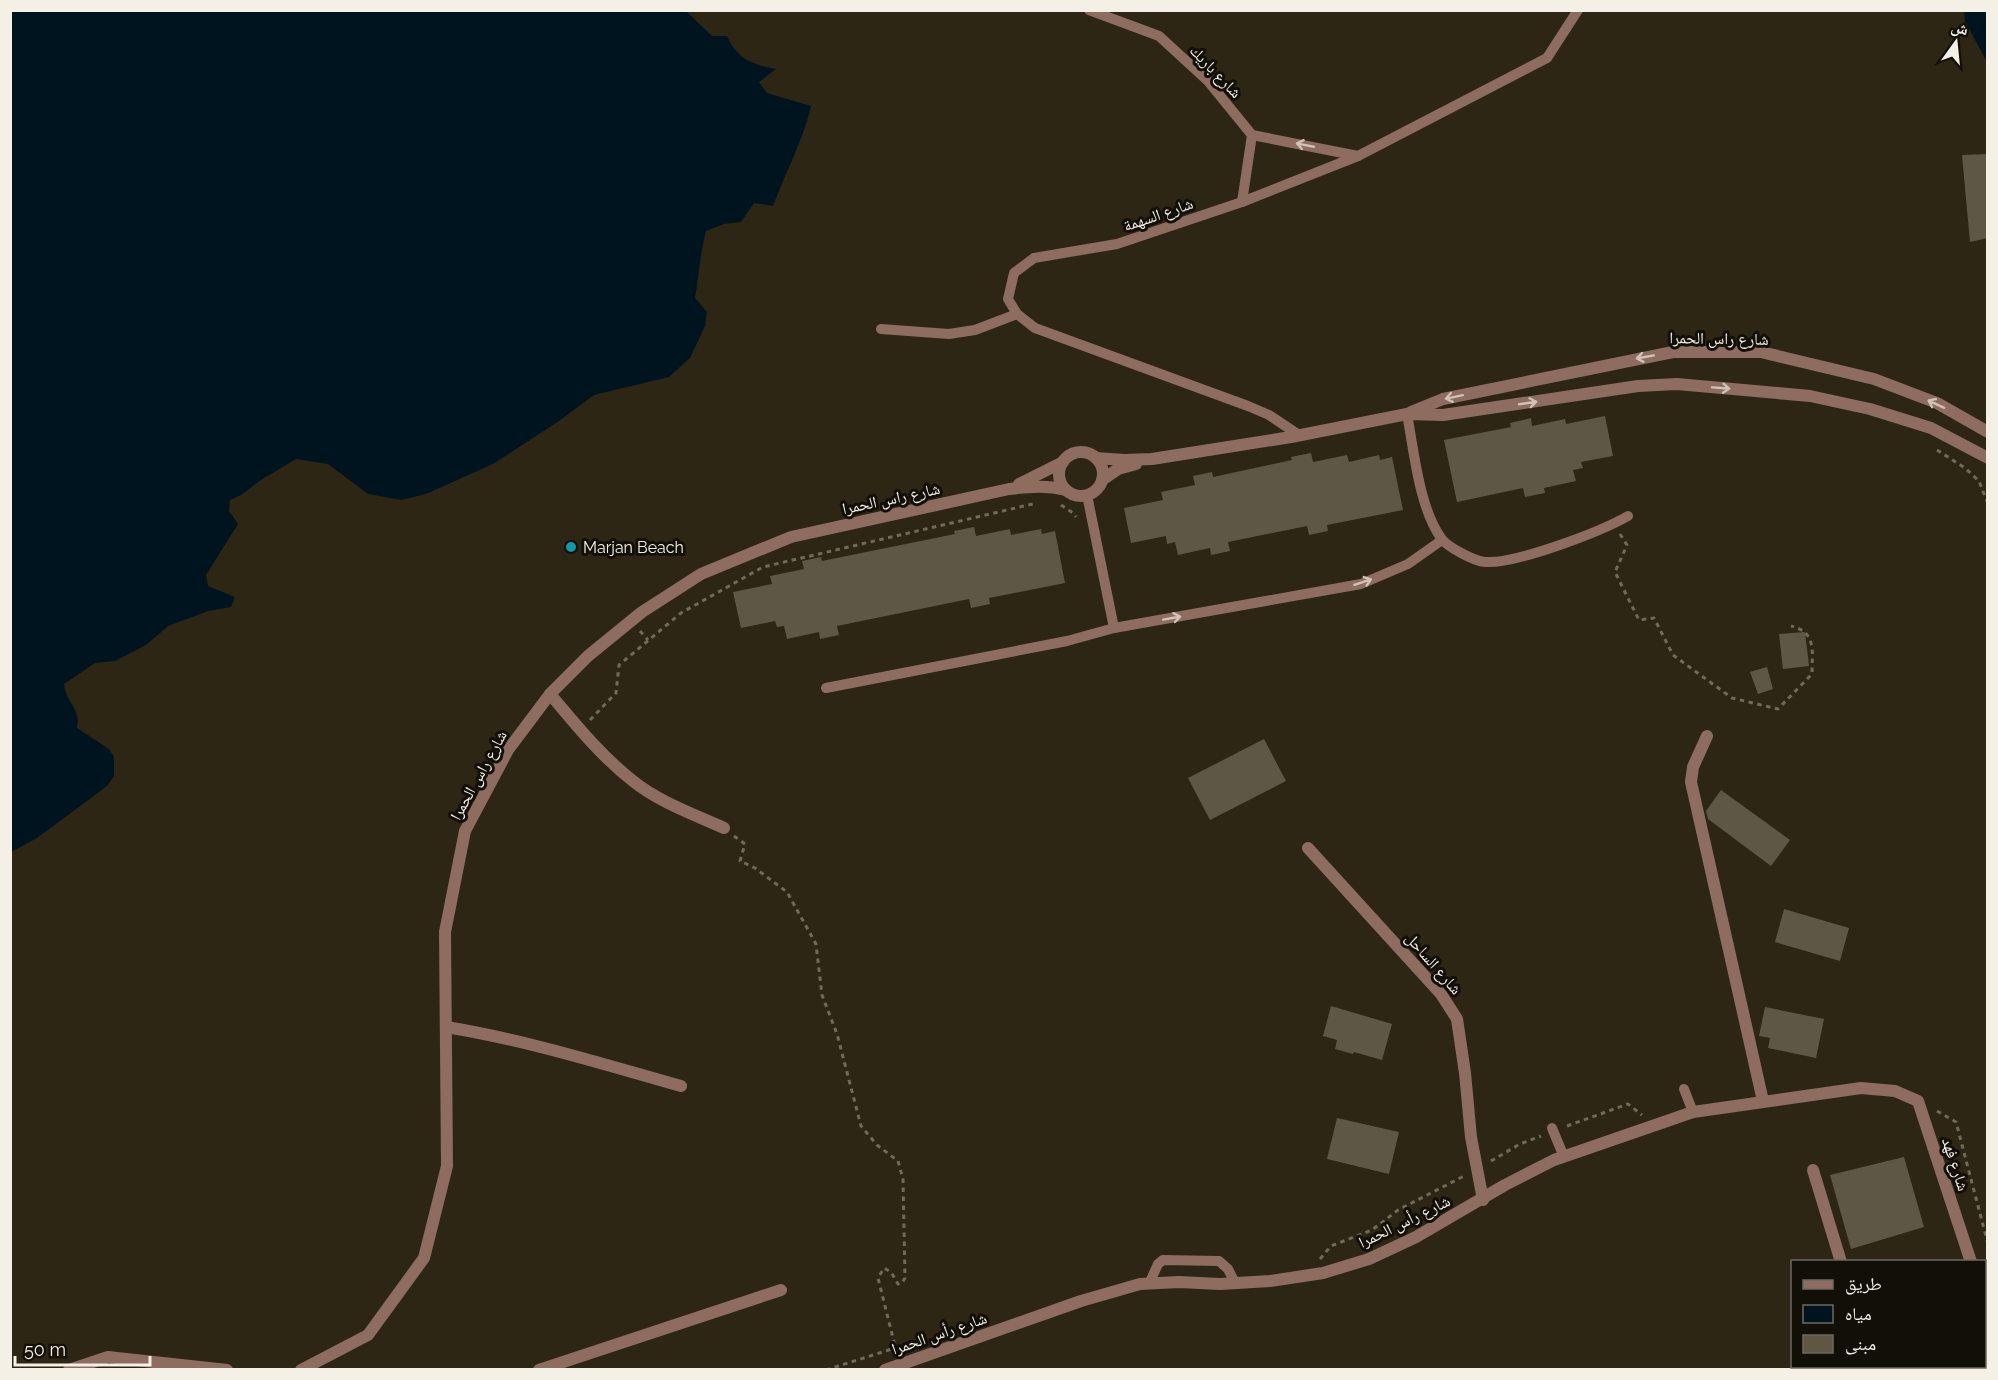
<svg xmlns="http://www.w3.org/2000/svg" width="1998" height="1380" font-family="Raleway,'Noto Naskh Arabic',sans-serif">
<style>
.water{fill:#001420}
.building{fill:#5f5745}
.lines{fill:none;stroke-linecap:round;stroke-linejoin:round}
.path{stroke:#706a5b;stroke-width:3;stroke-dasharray:4.5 4.5;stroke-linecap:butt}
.service{stroke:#8e6c5f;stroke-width:10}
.minor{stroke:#8e6c5f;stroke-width:12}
.tertiary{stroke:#8e6c5f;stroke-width:12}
.oneway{stroke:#d0c2b6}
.culture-dot{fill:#0f9aa8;stroke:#120f08;stroke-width:2}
.labels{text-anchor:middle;stroke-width:6;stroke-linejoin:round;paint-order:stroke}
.street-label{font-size:16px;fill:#f4f0e5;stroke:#120f08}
.poi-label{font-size:16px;fill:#f4f0e5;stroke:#120f08;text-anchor:start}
</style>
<rect width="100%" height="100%" fill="#2d2615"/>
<g class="water">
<path d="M 11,10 L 686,11 L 712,36 L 727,36 C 738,60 752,64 776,69 L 759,82 L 767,93 L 811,106 C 803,141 785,173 773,206 L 754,203 L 741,222 L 724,224 L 706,231 C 700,253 699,276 695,298 L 707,312 L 705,326 L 690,358 L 669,377 L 594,395 L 559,421 L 493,464 L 426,494 L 401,500 L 368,494 L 328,464 L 296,459 L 261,480 L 241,495 L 230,500 L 229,511 L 238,524 L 206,575 L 208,586 L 235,597 L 231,607 L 208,611 L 168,626 L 146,645 L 115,661 L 95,663 L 64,684 C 66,703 81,708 77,728 L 109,749 L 114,757 L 114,776 L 108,785 L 87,801 L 37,838 L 11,852 Z"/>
<polygon points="1964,11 1987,11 1987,62 1965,21"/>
</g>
<g class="building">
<polygon points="1988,154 1988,238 1970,242 1962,155"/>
<polygon points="1605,416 1613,456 1581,462 1583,468 1573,470 1576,481 1544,488 1545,493 1525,497 1523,488 1457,502 1444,440 1511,427 1510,423 1531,418 1532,426 1565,419 1566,424"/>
<polygon points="1311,453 1313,462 1347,455 1349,462 1379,455 1380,460 1392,457 1403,510 1327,525 1328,531 1309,535 1307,526 1228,542 1230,551 1211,555 1210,548 1178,555 1175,542 1167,544 1166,536 1131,543 1124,508 1163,500 1161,492 1195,485 1193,476 1212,472 1213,477 1292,460 1291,457"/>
<polygon points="974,527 976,536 1010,529 1011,535 1041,529 1042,534 1055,531 1065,583 989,598 990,604 971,608 969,599 837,626 839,635 820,639 819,632 787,639 784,626 777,627 775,621 741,628 733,592 772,584 770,576 804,569 802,561 821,557 822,561 955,534 954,531"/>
<polygon points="1805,632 1809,666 1783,669 1779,634"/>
<polygon points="1767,667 1773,689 1758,694 1750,672"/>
<polygon points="1264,739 1286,781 1210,820 1188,778"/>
<polygon points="1721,790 1790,840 1771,866 1708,819 1706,811"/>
<polygon points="1784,909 1849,928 1840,961 1775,942"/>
<polygon points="1331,1006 1392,1024 1382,1060 1354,1052 1353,1054 1335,1049 1337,1040 1323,1036"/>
<polygon points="1765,1007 1824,1019 1816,1058 1768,1048 1770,1038 1759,1036"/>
<polygon points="1337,1118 1399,1132 1389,1174 1327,1159"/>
<polygon points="1904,1157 1924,1227 1851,1249 1830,1175"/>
</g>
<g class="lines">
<g class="path">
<polyline points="1937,450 1965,468 1979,481 1988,504"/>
<polyline points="1061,505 1073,513 1076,517"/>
<path d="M 1620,534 L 1627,545 L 1615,572 L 1639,620 L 1654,618 L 1673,655 L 1732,698 L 1778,709 L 1812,674 C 1812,652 1817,632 1791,626"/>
<polyline points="640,631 648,640"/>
<polyline points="590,720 616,693 619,665 681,613 763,567 1037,503"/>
<polyline points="734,836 745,844 740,861 755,868 787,892 816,944 822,995 837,1034 861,1126 877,1145 898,1161 903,1179 905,1278 902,1283 898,1284 891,1272 884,1268 878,1278 896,1350"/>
<polyline points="1937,1111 1956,1122 1988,1244"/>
<polyline points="1567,1126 1628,1104 1642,1115"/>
<polyline points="1491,1161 1520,1144 1541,1136"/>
<polyline points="1320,1259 1331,1246 1372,1230 1398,1210 1464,1176"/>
<polyline points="826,1370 895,1348"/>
</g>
<g class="service">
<polyline points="1089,10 1159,36 1208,81 1252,135 1242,202"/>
<polyline points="1252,135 1358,156"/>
<polyline points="881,329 949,334 975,330 1017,314"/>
<path d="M 1407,414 C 1414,451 1419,507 1441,538 C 1447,547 1474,561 1485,562 C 1516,564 1600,532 1628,516"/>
<polyline points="1299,435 1269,415 1248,406 1035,328 1017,314 1008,299 1014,273 1034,258 1117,244 1242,202 1358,156 1547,58 1578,10"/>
<polyline points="1087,495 1114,628"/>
<polyline points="826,688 1067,641 1114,628 1361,584 1408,564 1442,540"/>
<polyline points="1684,1089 1693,1112"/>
<polyline points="1552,1128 1564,1157"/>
<polyline points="1149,1284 1158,1264 1163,1260 1219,1261 1228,1269 1235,1283"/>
</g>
<g class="minor">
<path d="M 550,694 C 576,725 601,756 633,781 C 659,802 693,814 724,828"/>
<polyline points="1707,736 1693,767 1691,782 1763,1101"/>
<polyline points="1308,848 1441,994 1457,1019 1465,1073 1471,1137 1483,1200"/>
<path d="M 446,1027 C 526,1040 603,1064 681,1086"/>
<polyline points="1813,1170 1841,1262"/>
<polyline points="1874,1366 1875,1370"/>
<polyline points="539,1370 781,1290"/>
</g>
<g class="tertiary">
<polyline points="1411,412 1443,399 1673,352 1761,352 1874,379 1937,403 1988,432"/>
<circle cx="1081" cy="474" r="22"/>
<polyline points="1096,458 1124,460 1152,459 1291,437 1407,414 1443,415 1638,386 1677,384 1810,396 1870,409 1931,428 1988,458"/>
<polyline points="1102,480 1118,469 1136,464"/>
<polyline points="1019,484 1063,462"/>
<polyline points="1984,1304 1988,1313"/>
<polyline points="69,1370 108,1357 227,1370"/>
<path d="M 301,1370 L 368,1335 L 424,1258 L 447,1166 L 445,932 L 465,831 L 508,750 L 550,694 L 588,656 L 642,612 L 701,574 L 791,537 L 1009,489 C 1029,487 1046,485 1066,490"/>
<polyline points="885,1370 1081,1301 1140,1284 1179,1282 1220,1284 1270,1281 1323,1273 1369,1259 1416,1237 1505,1185 1554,1160 1693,1112 1861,1088 1895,1091 1918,1101 1971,1262"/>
</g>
</g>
<defs><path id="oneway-shaft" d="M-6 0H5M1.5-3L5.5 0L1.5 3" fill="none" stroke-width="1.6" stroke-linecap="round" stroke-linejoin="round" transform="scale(1.5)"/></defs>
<g class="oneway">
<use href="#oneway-shaft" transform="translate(1305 145) rotate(-169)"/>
<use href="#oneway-shaft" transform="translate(1645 357) rotate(170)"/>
<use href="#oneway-shaft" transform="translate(1721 388) rotate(4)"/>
<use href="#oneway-shaft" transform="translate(1454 397) rotate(168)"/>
<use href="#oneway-shaft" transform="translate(1528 403) rotate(-8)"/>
<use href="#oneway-shaft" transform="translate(1936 404) rotate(-155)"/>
<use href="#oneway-shaft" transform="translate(1363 582) rotate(-18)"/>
<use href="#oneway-shaft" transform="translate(1172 618) rotate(-10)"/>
</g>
<circle class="culture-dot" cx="571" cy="547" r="6"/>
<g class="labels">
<g class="street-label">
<text transform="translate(1216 71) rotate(46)" y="6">شارع باريك</text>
<text transform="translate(1158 214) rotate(-19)" y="6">شارع السهمة</text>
<text transform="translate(1719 338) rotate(1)" y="6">شارع راس الحمرا</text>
<text transform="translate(891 498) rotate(-12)" y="6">شارع راس الحمرا</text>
<text transform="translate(478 775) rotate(-61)" y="6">شارع راس الحمرا</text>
<text transform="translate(1434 963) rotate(49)" y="6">شارع الساحل</text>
<text transform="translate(1956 1164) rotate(72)" y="6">شارع فهد</text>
<text transform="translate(1404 1221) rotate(-26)" y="6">شارع رأس الحمرا</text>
<text transform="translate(939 1333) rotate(-19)" y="6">شارع رأس الحمرا</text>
</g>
<g class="poi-label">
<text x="583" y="553">Marjan Beach</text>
</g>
</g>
<rect width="1998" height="1380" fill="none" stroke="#f4f0e5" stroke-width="24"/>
<rect x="1791" y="1260" width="195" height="108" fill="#120f08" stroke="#6c6960" stroke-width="1.5"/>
<rect x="1803" y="1280" width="30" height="9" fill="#8e6c5f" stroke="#6c6960" stroke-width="1.5"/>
<text x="1845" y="1290" font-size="18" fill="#f4f0e5">طريق</text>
<rect x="1803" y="1305" width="30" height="18" fill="#001420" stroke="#6c6960" stroke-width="1.5"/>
<text x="1845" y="1320" font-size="18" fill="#f4f0e5">مياه</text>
<rect x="1803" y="1335" width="30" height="18" fill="#5f5745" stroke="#6c6960" stroke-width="1.5"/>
<text x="1845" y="1350" font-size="18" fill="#f4f0e5">مبنى</text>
<g transform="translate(1956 42) rotate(15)" stroke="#120f08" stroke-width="4.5" paint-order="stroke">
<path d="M0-4.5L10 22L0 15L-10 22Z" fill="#f4f0e5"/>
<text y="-9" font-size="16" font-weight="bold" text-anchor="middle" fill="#f4f0e5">ش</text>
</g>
<path d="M15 1356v9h135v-9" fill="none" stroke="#f4f0e5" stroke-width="3"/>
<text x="24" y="1356" font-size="18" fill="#f4f0e5" stroke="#120f08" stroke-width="4.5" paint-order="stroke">50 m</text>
</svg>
